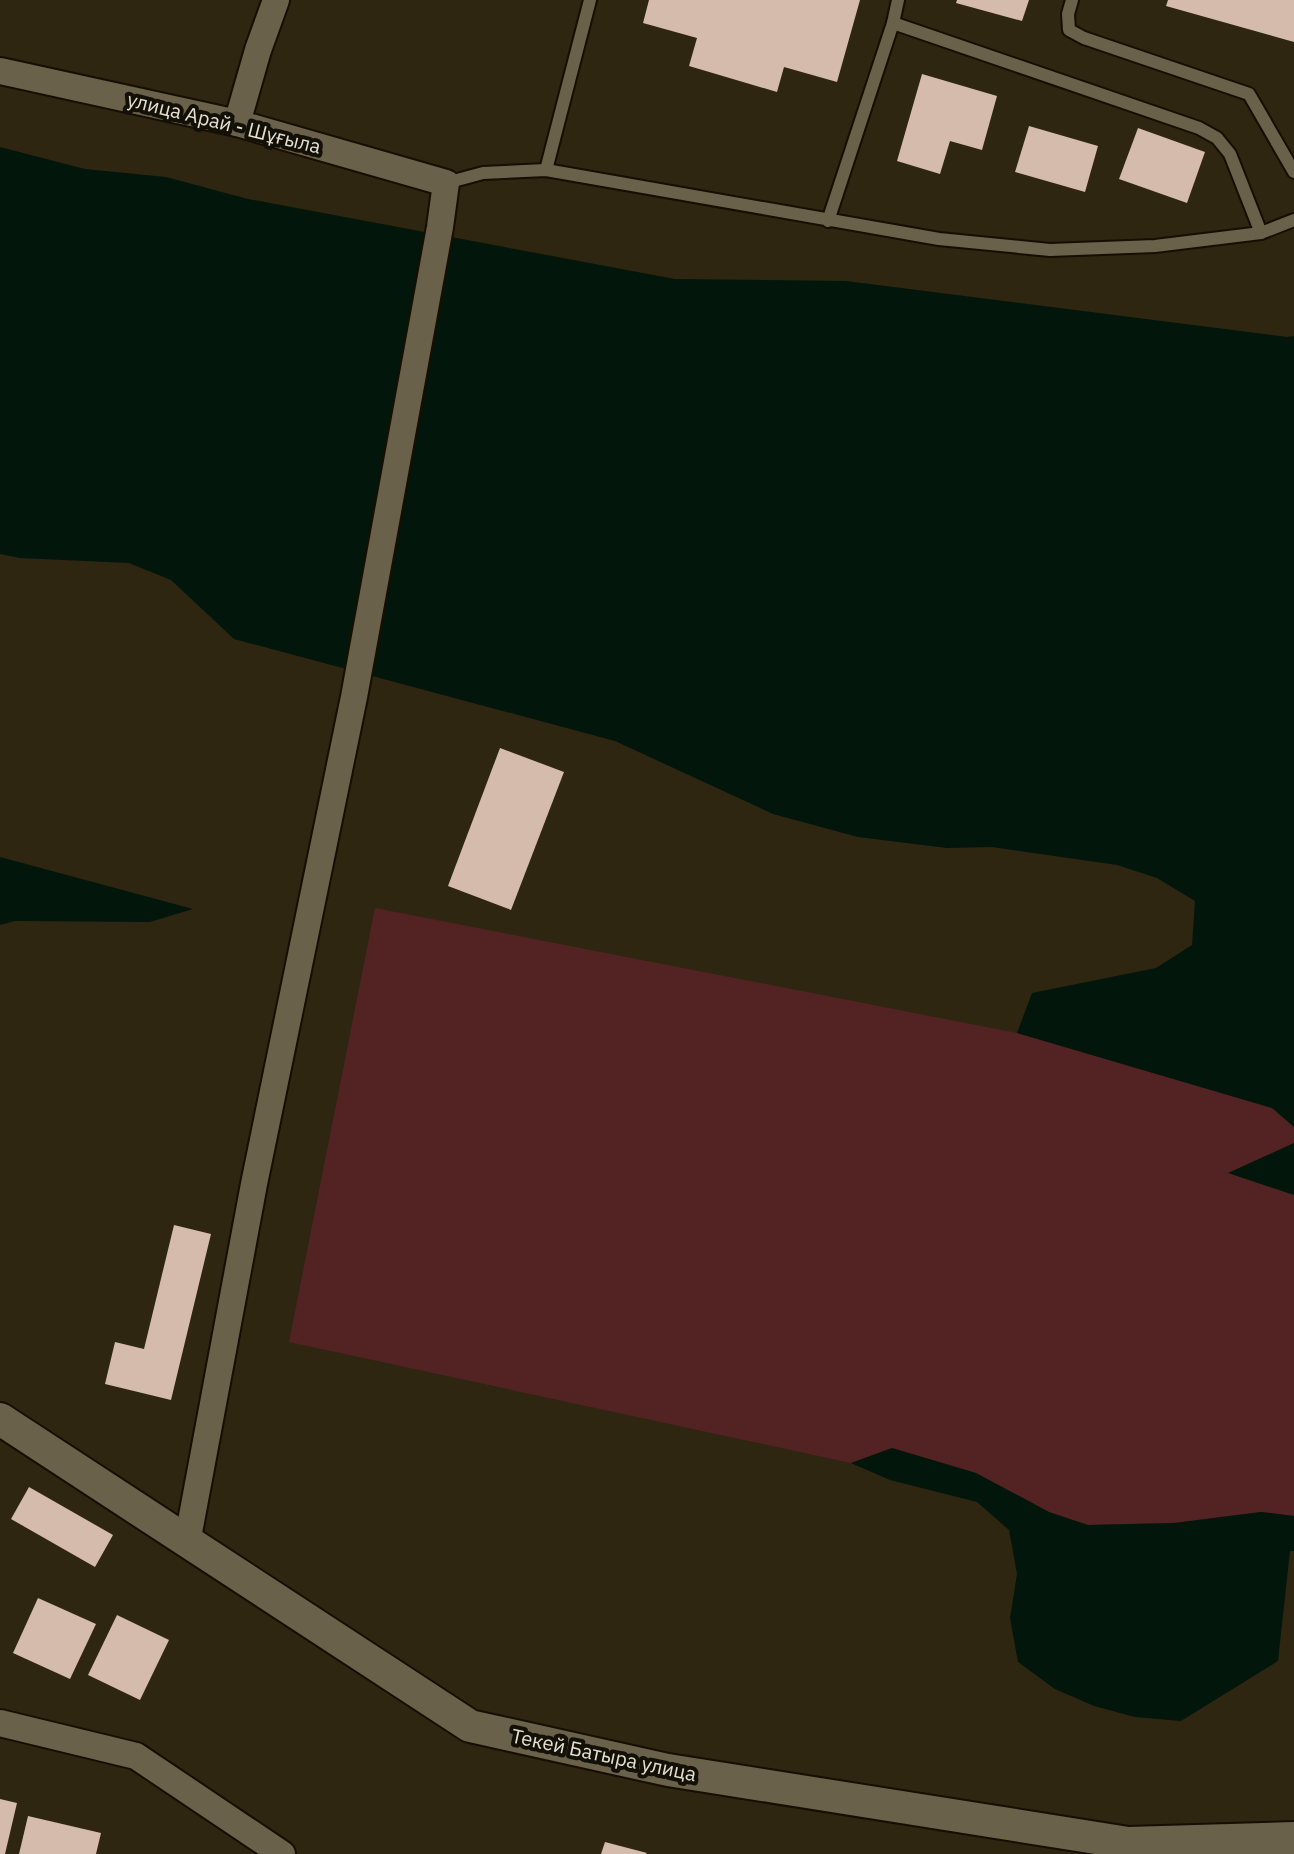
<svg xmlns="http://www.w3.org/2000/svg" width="1294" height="1854" font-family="'IBM Plex Sans',sans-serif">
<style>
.green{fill:#532324}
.water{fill:#03160c}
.building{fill:#d4bbab}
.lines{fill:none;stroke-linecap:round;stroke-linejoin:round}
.service-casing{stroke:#160f00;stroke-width:16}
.minor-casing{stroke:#160f00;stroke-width:30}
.tertiary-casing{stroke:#160f00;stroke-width:36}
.service{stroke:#69614a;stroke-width:12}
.minor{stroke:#69614a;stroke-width:26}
.tertiary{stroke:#69614a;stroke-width:32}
.labels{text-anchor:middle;stroke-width:8;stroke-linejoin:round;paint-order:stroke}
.street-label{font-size:20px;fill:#e5e0d3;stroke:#131007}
</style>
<rect width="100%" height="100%" fill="#2e2611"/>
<polygon class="green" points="375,908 1017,1033 1272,1108 1294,1127 1294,1143 1229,1173 1294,1195 1294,1516 1261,1512 1174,1523 1088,1525 1049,1512 976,1473 892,1448 851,1463 289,1342"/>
<g class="water">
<polygon points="0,147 85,169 166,177 248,199 675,279 846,281 1287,337 1294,336 1294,1127 1272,1108 1017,1033 1032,993 1156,968 1192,945 1195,901 1157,878 1117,865 992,847 947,848 858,837 773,814 615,741 234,639 171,580 129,563 20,558 0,554"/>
<polygon points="0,858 0,857 193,909 150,922 15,921 0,925"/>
<polygon points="1294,1143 1294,1195 1228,1173"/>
<polygon points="892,1448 976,1473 1049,1512 1088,1525 1174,1523 1261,1512 1294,1516 1294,1551 1290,1551 1278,1661 1181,1721 1135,1717 1094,1706 1055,1689 1018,1662 1010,1618 1017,1574 1009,1530 977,1502 890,1480 851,1463"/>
</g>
<g class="building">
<polygon points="649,0 860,0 837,82 784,67 777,92 689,66 697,38 643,23"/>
<polygon points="957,0 1029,0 1022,21 956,3"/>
<polygon points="1168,0 1294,0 1294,42 1166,6"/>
<polygon points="922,74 997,96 982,150 950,141 940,174 897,161"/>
<polygon points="1029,126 1098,146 1085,192 1015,172"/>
<polygon points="1138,128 1205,152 1187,203 1119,179"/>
<polygon points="500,748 564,772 511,910 448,886"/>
<polygon points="174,1225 211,1234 171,1400 105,1384 115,1342 144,1349"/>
<polygon points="29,1487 113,1535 95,1567 11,1519"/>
<polygon points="38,1598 96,1624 70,1679 13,1653"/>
<polygon points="117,1615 169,1640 140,1700 88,1675"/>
<polygon points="0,1799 17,1803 5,1854 0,1854"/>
<polygon points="28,1816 101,1833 96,1854 19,1854"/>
<polygon points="605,1842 647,1853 646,1854 601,1854"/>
</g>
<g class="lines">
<defs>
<g id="service">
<polyline points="1072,0 1068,14 1069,30 1084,38 1249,94 1294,172"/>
<polyline points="893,23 898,0"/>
<polyline points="546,170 590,0"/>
<polyline points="446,183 483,173 546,170 939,239 1050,250 1155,246 1261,233 1230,154 1217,138 1199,128 893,23 828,221"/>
<polyline points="1261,233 1294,220"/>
</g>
<g id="minor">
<polyline points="0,71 237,123 446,183 440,227 354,697 254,1184 187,1543"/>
<polyline points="237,123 258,50 276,0"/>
<polyline points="0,1723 136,1756 282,1854"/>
</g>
<polyline id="tertiary" points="0,1419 470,1726 668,1770 1128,1843 1294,1838"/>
</defs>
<use href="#service" class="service-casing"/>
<use href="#minor" class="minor-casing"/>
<use href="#tertiary" class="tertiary-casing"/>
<use href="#service" class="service"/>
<use href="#minor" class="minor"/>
<use href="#tertiary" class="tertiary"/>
</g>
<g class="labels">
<g class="street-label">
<text transform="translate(224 123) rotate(14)" y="7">улица Арай - Шұғыла</text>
<text transform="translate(604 1755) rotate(12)" y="7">Текей Батыра улица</text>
</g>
</g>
</svg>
